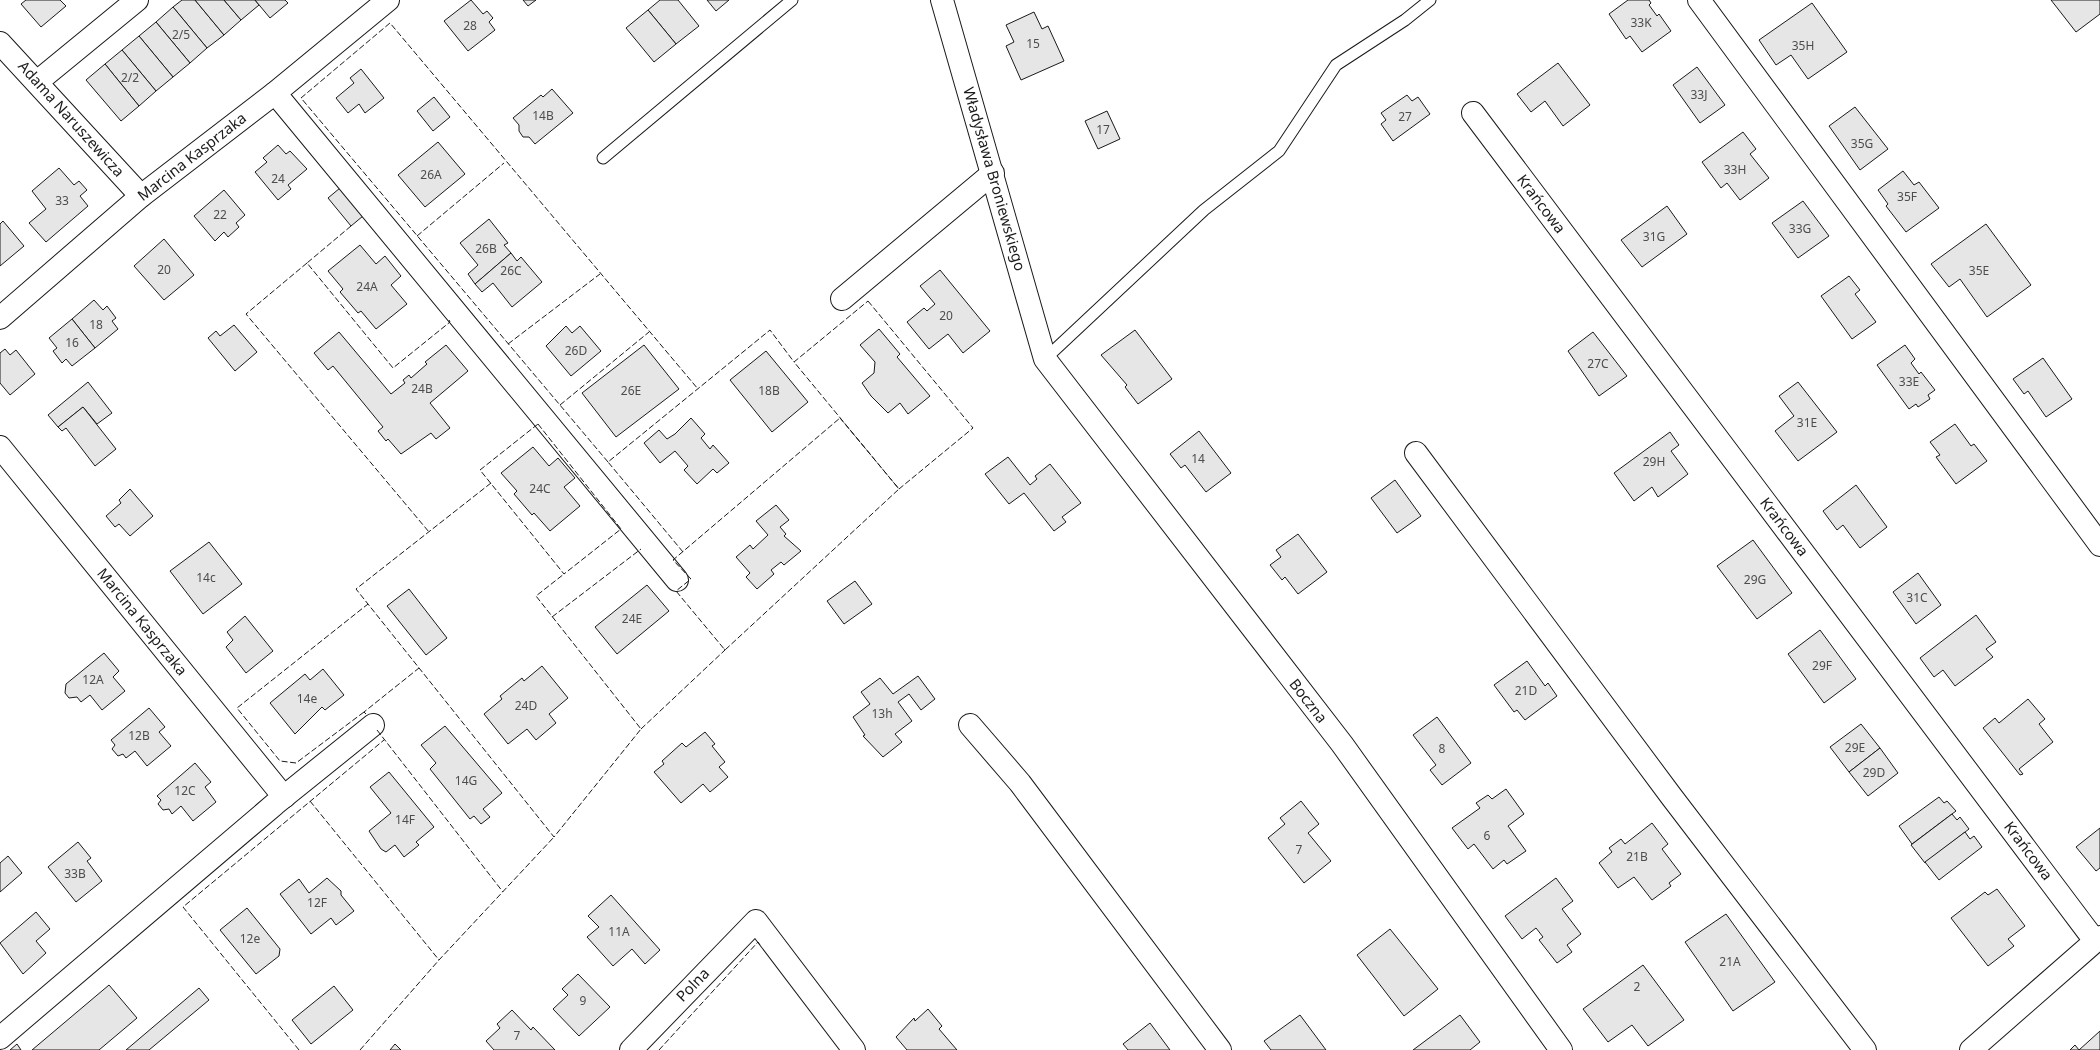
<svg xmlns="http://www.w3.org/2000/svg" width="2100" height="1050" font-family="'Noto Sans',sans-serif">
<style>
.building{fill:#e6e6e6;stroke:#1a1a1a}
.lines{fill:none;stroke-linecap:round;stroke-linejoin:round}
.service-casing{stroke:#1a1a1a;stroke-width:13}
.minor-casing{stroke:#1a1a1a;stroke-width:24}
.service{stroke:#fff;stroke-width:11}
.minor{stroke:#fff;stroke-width:22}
.fence{stroke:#1a1a1a;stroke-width:1;stroke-dasharray:6 2.5;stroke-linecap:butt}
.labels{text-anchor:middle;stroke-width:4;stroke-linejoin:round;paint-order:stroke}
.number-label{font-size:12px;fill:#4d4d4d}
.street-label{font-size:15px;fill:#1a1a1a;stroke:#fff}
</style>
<rect width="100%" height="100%" fill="#fff"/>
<g class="building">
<polygon points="26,0 60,0 66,6 41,27 21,4"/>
<polygon points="182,0 195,0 224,35 207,48 173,7"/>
<polygon points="195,0 224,0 241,20 224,35"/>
<polygon points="224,0 255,0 259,5 241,20"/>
<polygon points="255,0 285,0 288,3 270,18"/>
<polygon points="471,0 483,14 487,11 493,18 489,22 495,30 468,51 444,21"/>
<polygon points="523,0 536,0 528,6"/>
<polygon points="660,0 678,0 699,26 676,44 648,10"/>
<polygon points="707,0 729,0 716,11"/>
<polygon points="1628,0 1649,0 1651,3 1649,5 1657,16 1659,14 1671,31 1642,52 1630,36 1626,39 1609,14"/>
<polygon points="2051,0 2100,0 2100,14 2076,32"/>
<polygon points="1812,3 1847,52 1808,79 1791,55 1776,65 1759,40"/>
<polygon points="173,7 207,48 190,63 156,22"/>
<polygon points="648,10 676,44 654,62 626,28"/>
<polygon points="1034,12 1042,29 1048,26 1064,61 1021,80 1006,46 1014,42 1006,25"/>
<polygon points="156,22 190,63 173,77 139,36"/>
<polygon points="139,36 173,77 156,91 122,50"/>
<polygon points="122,50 156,91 139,106 105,64"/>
<polygon points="1558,63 1590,105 1563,126 1545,101 1531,112 1517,94"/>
<polygon points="105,64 139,106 121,121 86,80"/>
<polygon points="1697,67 1725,105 1700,123 1673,85"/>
<polygon points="361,69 384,98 365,113 359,104 348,113 336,98 354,83 350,78"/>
<polygon points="552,89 573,113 535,144 529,137 523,137 519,131 519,125 513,118 541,95 543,97"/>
<polygon points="1407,95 1412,101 1418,97 1430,114 1393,141 1381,124 1386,120 1381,113"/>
<polygon points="434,97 450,117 433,131 417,111"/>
<polygon points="1855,107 1888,149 1860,170 1829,126"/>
<polygon points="1107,111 1120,139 1098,149 1085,121"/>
<polygon points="1743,132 1756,149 1750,154 1769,178 1740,200 1727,183 1721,188 1702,162"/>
<polygon points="438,142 465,174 425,207 398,175"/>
<polygon points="278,145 286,154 290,151 307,169 288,185 291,189 278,200 255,172 267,162 263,158"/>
<polygon points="59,168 74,185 79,181 87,190 80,196 88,206 46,242 29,223 46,209 32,191"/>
<polygon points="1903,171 1914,185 1919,182 1939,208 1906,232 1886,206 1888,204 1878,190"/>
<polygon points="340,188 363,216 351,226 328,198"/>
<polygon points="224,190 245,215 236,223 239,227 228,237 224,232 215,241 194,216"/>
<polygon points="1803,201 1829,236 1798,258 1772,223"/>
<polygon points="1667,206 1687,234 1642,267 1621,240"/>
<polygon points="489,219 508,243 504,245 511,253 475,284 468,274 478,265 460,243"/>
<polygon points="3,221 24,246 0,266 0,224"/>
<polygon points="1986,224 2031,285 1987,317 1960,279 1949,287 1931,264"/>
<polygon points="164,239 194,275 164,300 134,266"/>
<polygon points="360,245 376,264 385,256 401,276 391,285 407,304 376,329 361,311 358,313 340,292 343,289 328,271"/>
<polygon points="511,253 517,261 521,257 542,282 512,307 493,283 482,292 475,284"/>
<polygon points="940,270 990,331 963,353 948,334 929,349 907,322 924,308 927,311 935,304 920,286"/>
<polygon points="1849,276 1860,290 1855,294 1876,322 1852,339 1821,296"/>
<polygon points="94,300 103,310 107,306 116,318 112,321 118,329 95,348 72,319"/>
<polygon points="72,319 95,348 72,366 66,359 62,363 53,351 57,348 49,338"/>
<polygon points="234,325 257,352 235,371 208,338 216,331 220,336"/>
<polygon points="566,326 572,333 580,326 601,351 571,376 546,346"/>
<polygon points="879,329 900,354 897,357 930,396 908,414 900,403 888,413 871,396 862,383 874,373 875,362 860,345"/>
<polygon points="1135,330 1172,379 1138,404 1125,387 1127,385 1101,355"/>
<polygon points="339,332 391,394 405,383 403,380 409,375 411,378 427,364 425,362 446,345 468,371 430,403 450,428 436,439 431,433 401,454 388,439 386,441 378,431 383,427 333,366 328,370 314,353"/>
<polygon points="1593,332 1627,376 1599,396 1568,351"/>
<polygon points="644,345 679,389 616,437 582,393"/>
<polygon points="1905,345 1915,359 1911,363 1919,374 1921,372 1935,390 1928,395 1930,399 1918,407 1916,404 1909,409 1877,365"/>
<polygon points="5,349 10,355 16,350 35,374 10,395 0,383 0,353"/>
<polygon points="766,351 808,402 772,432 730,380"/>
<polygon points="2043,358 2072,399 2046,417 2028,391 2024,394 2013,379"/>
<polygon points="88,382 112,413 97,424 83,407 58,427 48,415"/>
<polygon points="1798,382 1837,432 1798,461 1775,431 1794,416 1779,396"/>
<polygon points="83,407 116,449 95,466 66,428 62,431 58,427"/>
<polygon points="691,418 705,434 701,438 710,449 713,445 729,463 717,473 713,469 697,484 684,470 688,466 675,451 660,463 644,443 659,430 667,439 675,434"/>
<polygon points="1955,424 1971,446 1974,444 1987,461 1956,484 1936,457 1940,455 1930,442"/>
<polygon points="1199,431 1231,473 1206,492 1185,465 1181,468 1170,454"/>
<polygon points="1670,432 1679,445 1671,451 1688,474 1658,497 1652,487 1634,501 1614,473"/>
<polygon points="533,447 549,466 558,458 575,478 564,487 580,506 550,531 534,513 532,515 514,494 517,491 501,473"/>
<polygon points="1008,457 1030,485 1037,479 1035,476 1050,464 1081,503 1062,517 1066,522 1054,531 1024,493 1009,504 985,474"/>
<polygon points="1395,480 1421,516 1397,533 1371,498"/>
<polygon points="1856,485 1887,527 1860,548 1843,525 1837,530 1823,511"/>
<polygon points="130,489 153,516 130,536 119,524 115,527 106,516 121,503 119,500"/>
<polygon points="776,505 789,520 780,527 786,534 784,536 801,551 784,565 781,562 771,570 774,574 757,589 746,577 750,573 736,557 750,545 753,549 768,535 756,521"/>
<polygon points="1298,534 1327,572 1298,594 1285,577 1282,580 1270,565 1281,557 1276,550"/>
<polygon points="1753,540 1792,593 1757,619 1717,566"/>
<polygon points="209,542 242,584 203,614 170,571"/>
<polygon points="1918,573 1941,605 1916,624 1893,592"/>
<polygon points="855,581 872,604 844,624 827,601"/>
<polygon points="647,585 669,611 617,654 595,627"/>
<polygon points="409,589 447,638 426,655 387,606"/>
<polygon points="1976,615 1996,642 1986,649 1993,657 1955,686 1943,670 1934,677 1920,658"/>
<polygon points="245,616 273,651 246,673 226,647 233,640 227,632"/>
<polygon points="1820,630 1856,679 1824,703 1788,654"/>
<polygon points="104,653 119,671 113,677 125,691 102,710 90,695 81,702 77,697 69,698 65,693 66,684"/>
<polygon points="1527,661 1545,686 1548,683 1557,696 1525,720 1517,710 1514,712 1494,685"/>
<polygon points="542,666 568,698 549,714 556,723 536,740 527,729 508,744 484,714 502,699 500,696 522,678 524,681"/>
<polygon points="323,669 344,695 325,710 322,707 295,734 270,703 305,674 310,680"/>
<polygon points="918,676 935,699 921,710 909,694 898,702 912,721 895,734 902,742 883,757 863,736 865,735 853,717 870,704 861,692 880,678 893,694"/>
<polygon points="2028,699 2045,719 2039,724 2053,742 2019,769 2023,774 2020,775 1983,728 1995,718 1999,723"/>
<polygon points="149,708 165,727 159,732 171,746 147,766 135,751 126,758 123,754 118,756 112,749 115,745 111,740"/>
<polygon points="1437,717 1471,763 1442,785 1430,770 1436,765 1413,735"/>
<polygon points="1861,724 1880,748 1849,772 1830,747"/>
<polygon points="445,726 502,793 483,809 490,817 481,824 474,816 470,819 430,769 436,763 421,745"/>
<polygon points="705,732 715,744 712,746 725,762 719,767 728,777 710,792 703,784 681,803 654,772 664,764 662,761 682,743 686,747"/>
<polygon points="1880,748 1898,773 1868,796 1849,772"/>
<polygon points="195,763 211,782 205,787 216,802 193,821 181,806 172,814 169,809 163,810 158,804 161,800 157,796"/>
<polygon points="389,772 434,827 416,842 419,845 404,857 395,845 386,852 381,849 369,831 391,813 370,787"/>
<polygon points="1506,789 1524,814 1508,826 1526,851 1507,864 1504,860 1493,869 1474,844 1468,849 1452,828 1480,808 1476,803 1488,795 1492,799"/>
<polygon points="1939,797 1944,803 1947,801 1956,811 1912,844 1899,826"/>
<polygon points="1301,801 1319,824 1308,833 1331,861 1304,883 1268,838 1285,824 1280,818"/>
<polygon points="1952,814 1957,820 1960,817 1969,829 1925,863 1911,845"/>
<polygon points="1652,823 1668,844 1662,849 1681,874 1669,883 1671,886 1652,900 1634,877 1618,888 1599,863 1612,852 1609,848 1621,839 1625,844"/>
<polygon points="2100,828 2100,868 2096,871 2076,847"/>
<polygon points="1965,832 1970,839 1974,836 1982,847 1939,880 1925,862"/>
<polygon points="78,842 91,858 87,861 102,881 76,902 48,867"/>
<polygon points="8,856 22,873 0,892 0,863"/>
<polygon points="327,878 341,891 341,895 354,911 336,925 331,918 311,934 280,894 299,879 309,893"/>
<polygon points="1556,878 1573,901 1562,909 1581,934 1567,945 1572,952 1557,963 1539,940 1543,937 1536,928 1522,939 1505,916"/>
<polygon points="1997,889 2025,926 2008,939 2014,946 1988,966 1951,918 1985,892 1988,895"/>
<polygon points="611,895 660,950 645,964 632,949 613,966 587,937 599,927 588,916"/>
<polygon points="247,908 280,949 279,956 256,974 220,930"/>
<polygon points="36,912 50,929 36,941 46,953 23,974 0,943"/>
<polygon points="1726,914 1775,982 1733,1011 1685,942"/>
<polygon points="1390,929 1438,989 1404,1016 1357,955"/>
<polygon points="1643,965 1684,1020 1648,1046 1632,1025 1608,1042 1583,1009"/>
<polygon points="578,974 610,1007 579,1036 553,1009 568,995 562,989"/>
<polygon points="109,985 137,1018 99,1050 32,1050"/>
<polygon points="334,986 353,1010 311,1044 292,1020"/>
<polygon points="199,988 209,1000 149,1050 126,1050"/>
<polygon points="928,1009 942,1026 939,1029 957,1050 907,1050 896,1037 914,1018 915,1021"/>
<polygon points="512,1010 531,1030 533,1027 555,1050 494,1050 486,1041 500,1028 497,1024"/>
<polygon points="1300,1015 1326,1050 1271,1050 1264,1041"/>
<polygon points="1460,1015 1480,1042 1470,1050 1413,1050"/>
<polygon points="1150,1023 1170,1050 1128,1050 1123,1044"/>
<polygon points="2100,1031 2100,1050 2070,1050 2075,1045 2079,1050"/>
<polygon points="17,1044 21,1050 10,1050"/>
<polygon points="395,1044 401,1050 390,1050"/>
</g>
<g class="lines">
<defs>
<g id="service">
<polyline points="603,158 792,0"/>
<polyline points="1045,359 1204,210 1279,151 1336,65 1405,20 1430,0"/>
</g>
<g id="minor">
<polyline points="942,0 1045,359 1342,744 1561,1050"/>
<polyline points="1699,0 2100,545"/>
<polyline points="0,43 141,196"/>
<polyline points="37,82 137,0"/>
<polyline points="275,93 677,580"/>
<polyline points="1473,113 2095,941"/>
<polyline points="842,299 993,173"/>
<polyline points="0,318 141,196 275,93 388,0"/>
<polyline points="0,447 284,797"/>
<polyline points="1416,453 1671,796 1865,1050"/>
<polyline points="970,725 1020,783 1220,1050"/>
<polyline points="0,1038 275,804 373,725"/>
<polyline points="631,1050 756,921 854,1050"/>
<polyline points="1971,1050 2100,937"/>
</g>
</defs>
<use href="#service" class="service-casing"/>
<use href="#minor" class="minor-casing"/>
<use href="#service" class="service"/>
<use href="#minor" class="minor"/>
<g class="fence">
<polyline points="351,226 307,263 393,368 450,322 449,320"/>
<polyline points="417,236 504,163"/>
<polyline points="307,263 246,314 429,532"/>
<polygon points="868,301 973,428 899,489 794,362"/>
<polyline points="508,344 600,274"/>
<polyline points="560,405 649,332"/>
<polygon points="840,418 899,489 725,650 676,591 691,579 673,560"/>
<polygon points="538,424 621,529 564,574 480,470"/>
<polyline points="608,462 301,98 390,23 698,389"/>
<polyline points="491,483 356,589 554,837 641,729 536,596 564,574"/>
<polyline points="683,552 608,462 770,330 794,362"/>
<polyline points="552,617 641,549"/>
<polyline points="364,712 296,763 280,761 237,708 368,604"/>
<polyline points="366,714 364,712 419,668"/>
<polyline points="641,729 725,650 724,648"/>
<polyline points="377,730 503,892"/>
<polyline points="310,801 439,960"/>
<polyline points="299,1050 183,907 384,740"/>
<polyline points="360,1050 439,960 554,837"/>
<polyline points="659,1050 758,942 760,945"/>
</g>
</g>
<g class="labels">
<g class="number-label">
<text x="1641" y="27">33K</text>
<text x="470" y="30">28</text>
<text x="181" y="39">2/5</text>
<text x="1033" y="48">15</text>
<text x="1803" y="50">35H</text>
<text x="130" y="82">2/2</text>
<text x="1699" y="99">33J</text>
<text x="543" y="120">14B</text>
<text x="1405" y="121">27</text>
<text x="1103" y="134">17</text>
<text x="1862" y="148">35G</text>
<text x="1735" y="174">33H</text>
<text x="431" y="179">26A</text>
<text x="278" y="183">24</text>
<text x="1907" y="201">35F</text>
<text x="62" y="205">33</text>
<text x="220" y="219">22</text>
<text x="1800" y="233">33G</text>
<text x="1654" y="241">31G</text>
<text x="486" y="253">26B</text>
<text x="164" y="274">20</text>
<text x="511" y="275">26C</text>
<text x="1979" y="275">35E</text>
<text x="367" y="291">24A</text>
<text x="946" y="320">20</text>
<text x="96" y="329">18</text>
<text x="72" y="347">16</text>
<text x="576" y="355">26D</text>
<text x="1598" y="368">27C</text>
<text x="1909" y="386">33E</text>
<text x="422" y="393">24B</text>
<text x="631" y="395">26E</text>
<text x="769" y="395">18B</text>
<text x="1807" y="427">31E</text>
<text x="1198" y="463">14</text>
<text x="1654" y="466">29H</text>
<text x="540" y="493">24C</text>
<text x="206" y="582">14c</text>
<text x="1755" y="584">29G</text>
<text x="1917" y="602">31C</text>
<text x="632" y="623">24E</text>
<text x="1822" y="670">29F</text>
<text x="93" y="684">12A</text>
<text x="1526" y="695">21D</text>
<text x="307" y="703">14e</text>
<text x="526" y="710">24D</text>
<text x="882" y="718">13h</text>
<text x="139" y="740">12B</text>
<text x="1855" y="752">29E</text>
<text x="1442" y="753">8</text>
<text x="1874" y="777">29D</text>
<text x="466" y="785">14G</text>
<text x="185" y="795">12C</text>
<text x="405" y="824">14F</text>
<text x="1487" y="840">6</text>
<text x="1299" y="854">7</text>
<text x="1637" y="861">21B</text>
<text x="75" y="878">33B</text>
<text x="317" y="907">12F</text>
<text x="619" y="936">11A</text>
<text x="250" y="943">12e</text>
<text x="1730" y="966">21A</text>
<text x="1637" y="991">2</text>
<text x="583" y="1005">9</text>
<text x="517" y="1040">7</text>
</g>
<g class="street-label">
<text transform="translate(71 119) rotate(48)" y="5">Adama Naruszewicza</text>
<text transform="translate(192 157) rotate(-38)" y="5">Marcina Kasprzaka</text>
<text transform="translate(994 179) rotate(74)" y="5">Władysława Broniewskiego</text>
<text transform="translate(1541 204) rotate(53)" y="5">Krańcowa</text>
<text transform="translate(1784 527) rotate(53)" y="5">Krańcowa</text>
<text transform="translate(142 622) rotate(51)" y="5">Marcina Kasprzaka</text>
<text transform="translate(1308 701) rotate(52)" y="5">Boczna</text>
<text transform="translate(2028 851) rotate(53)" y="5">Krańcowa</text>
<text transform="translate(693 985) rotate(-46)" y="5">Polna</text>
</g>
</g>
</svg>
